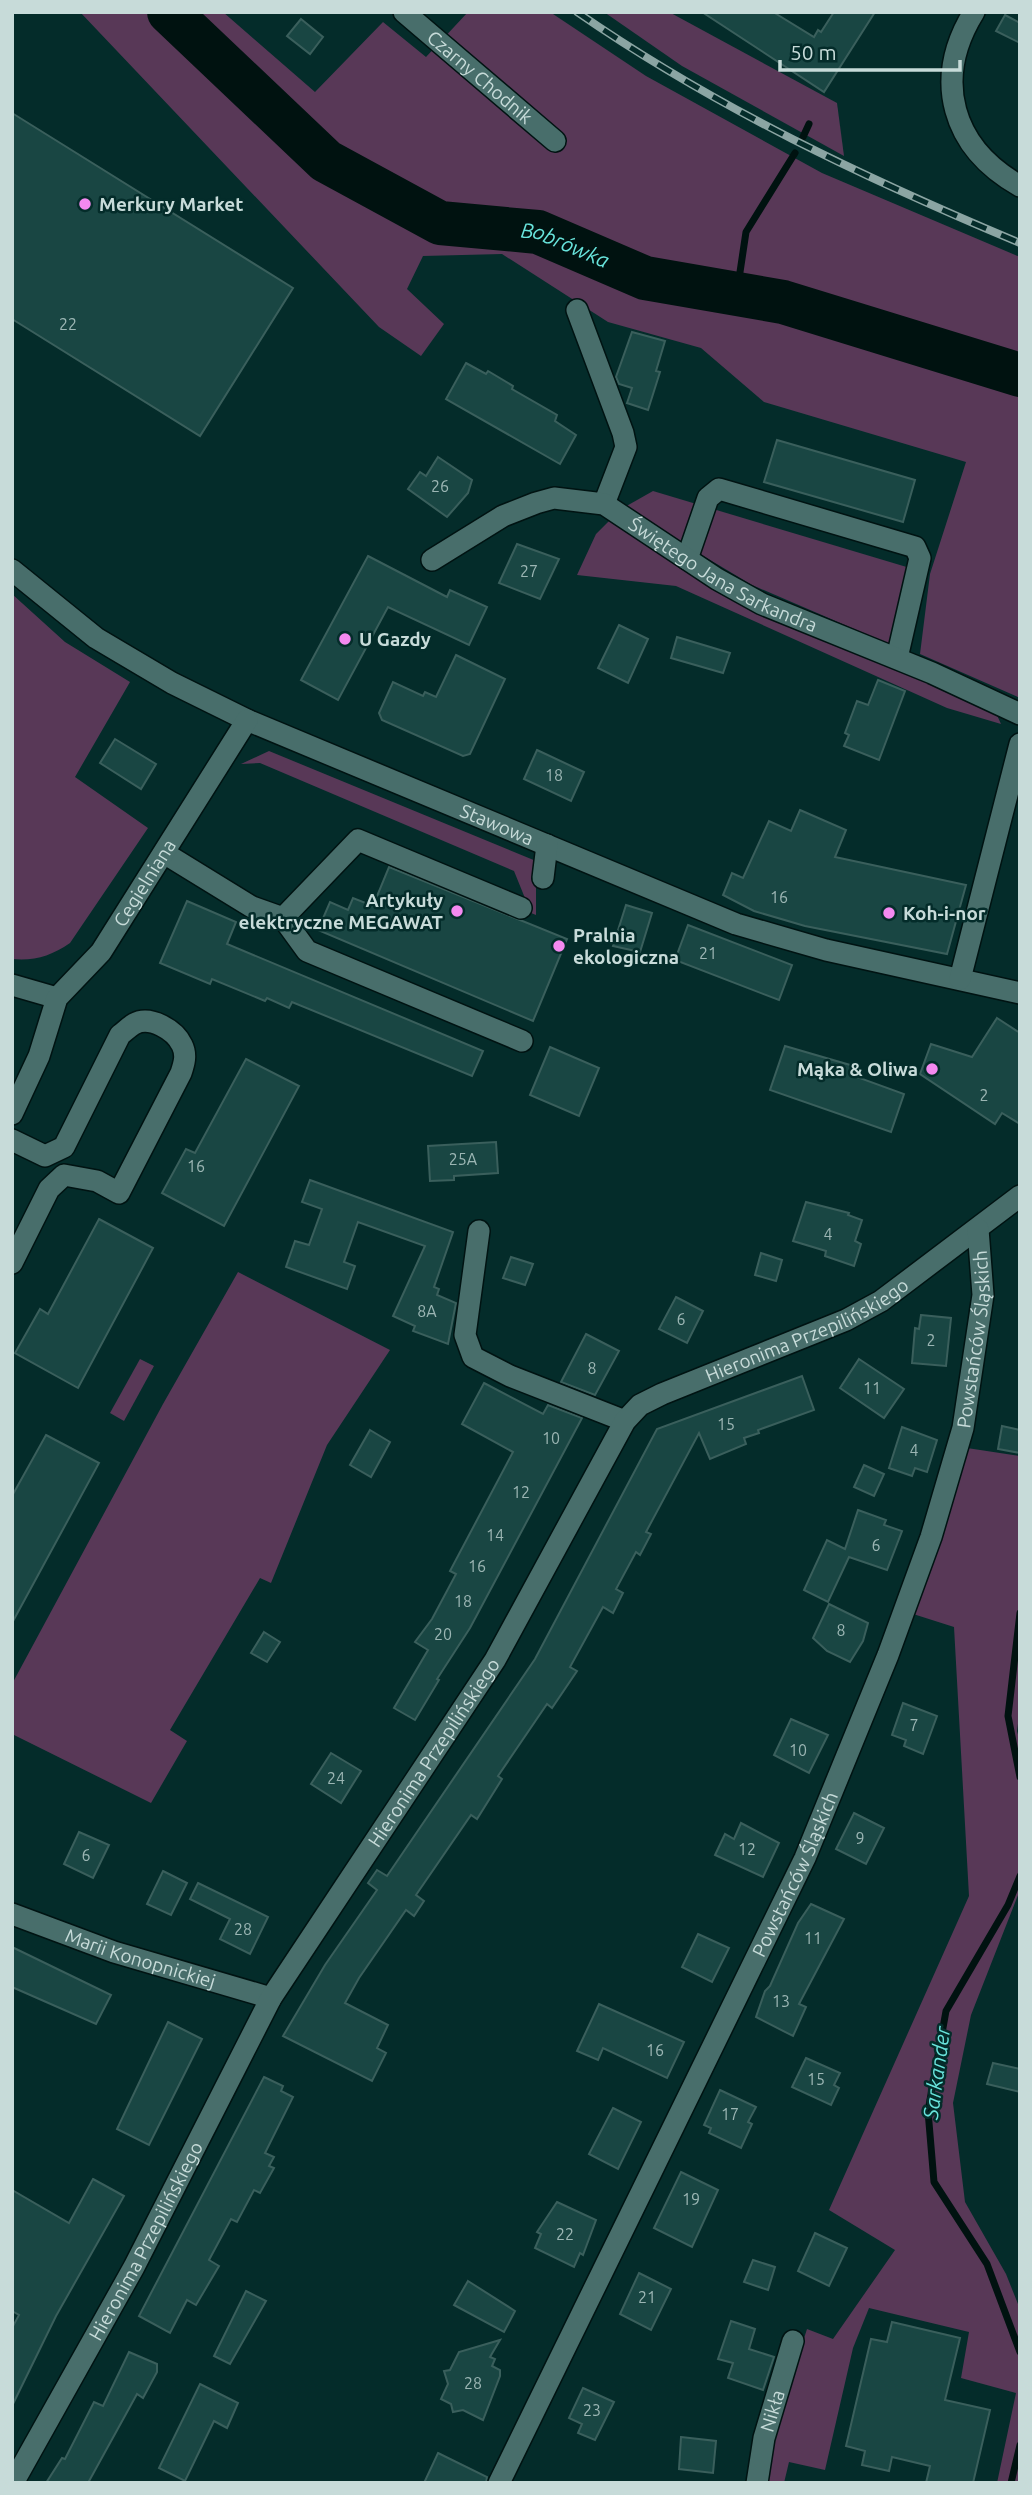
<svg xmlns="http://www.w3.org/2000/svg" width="1032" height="2495" font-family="Ubuntu,sans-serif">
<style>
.green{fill:#583857}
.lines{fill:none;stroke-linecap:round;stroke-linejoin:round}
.stream{stroke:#001210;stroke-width:7}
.river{stroke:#001210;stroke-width:44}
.building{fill:#194643;stroke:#3a5f5c;stroke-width:2}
.minor-casing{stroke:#001312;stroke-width:24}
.minor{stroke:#486e6b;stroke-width:21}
.rail-casing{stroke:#8ba5a3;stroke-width:8}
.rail{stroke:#042c2a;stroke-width:5;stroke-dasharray:16;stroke-linecap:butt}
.poi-dot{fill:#f489f0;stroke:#042c2a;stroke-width:2.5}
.labels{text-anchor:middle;stroke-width:5;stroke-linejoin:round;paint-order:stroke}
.number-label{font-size:16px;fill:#9cb6b4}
.street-label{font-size:19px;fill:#c7dbd9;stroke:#042c2a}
.poi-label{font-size:19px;font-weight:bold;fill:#c7dbd9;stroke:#042c2a;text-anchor:start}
.water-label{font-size:21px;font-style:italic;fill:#68e4dc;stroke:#042c2a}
</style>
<rect width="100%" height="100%" fill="#042c2a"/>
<g class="green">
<polygon points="80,12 223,12 315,92 383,22 426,57 468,12 550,12 646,76 822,173 1020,257 1020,698 920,654 930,574 966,462 764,402 701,348 608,322 502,254 423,256 407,289 444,324 421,356 379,327"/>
<polygon points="604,12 669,12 837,103 844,156 682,66"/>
<polygon points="653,491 910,568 889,644 752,585 623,508"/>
<polygon points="611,519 923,679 996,713 1001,724 947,708 676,586 577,575 596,534"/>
<path d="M 12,594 L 65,642 L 130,682 L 75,777 L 148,828 L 70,943 C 51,956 35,961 12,959 Z"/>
<polygon points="269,751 536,861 536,915 531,913 514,871 260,763 241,764"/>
<polygon points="238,1272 390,1350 327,1445 271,1583 260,1578 170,1730 187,1741 151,1803 12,1734 12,1684 163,1404"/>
<polygon points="140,1359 154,1366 124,1421 110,1413"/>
<polygon points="967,1448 1020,1456 1020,1709 1017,1731 1020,1742 1020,1890 971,2015 953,2103 965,2202 1006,2274 1020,2309 1020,2483 997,2483 1016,2393 961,2378 969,2332 869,2308 853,2348 825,2470 789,2462 784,2483 766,2483 771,2442 807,2329 833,2339 895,2250 829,2210 969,1896 954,1627 910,1613 941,1535"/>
</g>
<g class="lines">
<g class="stream">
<polyline points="803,137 809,124"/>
<polyline points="737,292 746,232 795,153"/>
<polyline points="1020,1613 1008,1716 1020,1777"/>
<polyline points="1020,1876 1008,1905 946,2011 928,2111 934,2182 987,2264 1020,2352"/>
<polyline points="1011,2483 1020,2445"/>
</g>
<path class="river" id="s1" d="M 169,12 L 326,161 L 440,223 L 538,232 L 645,278 L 783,302 L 1020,375"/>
</g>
<g class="building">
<polygon points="702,12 773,12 814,37 818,30 821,32 834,12 875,12 824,92"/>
<polygon points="1005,15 1020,23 1020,43 996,31"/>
<polygon points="301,19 323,37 310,54 287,36"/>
<polygon points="12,113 293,288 200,436 12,319"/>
<polygon points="632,332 665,341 656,371 660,372 648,410 627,403 632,388 619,384 616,377"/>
<polygon points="466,363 486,374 488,371 513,386 512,389 557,415 555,421 576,435 560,464 446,399"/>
<polygon points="777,440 915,480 903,522 764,482"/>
<polygon points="438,457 472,480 468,493 447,517 408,489 420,472 426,476"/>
<polygon points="517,544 559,559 540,599 499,583"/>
<polygon points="368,556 447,597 450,590 487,607 469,645 388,607 338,700 301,680"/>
<polygon points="619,625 648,639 628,683 598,668"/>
<polygon points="677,637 730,653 723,673 671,658"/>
<polygon points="456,655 505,679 470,754 463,756 382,720 379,713 393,682 423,696 425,692 436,697"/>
<polygon points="878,680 905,691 879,760 844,746 849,735 845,733 857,701 868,705"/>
<polygon points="115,739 156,764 141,789 100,763"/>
<polygon points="537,750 584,772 571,801 524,779"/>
<polygon points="800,810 846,830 835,857 966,885 947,954 805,926 754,911 723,895 732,873 743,878 769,821 791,831"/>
<polygon points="389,867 567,939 533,1021 318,930 330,902 348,910 353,898 373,906"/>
<polygon points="187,901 236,922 227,944 483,1051 472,1076 292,1002 289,1008 267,998 265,1001 212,979 210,984 160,963"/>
<polygon points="626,905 652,913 640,952 613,946"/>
<polygon points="688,925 792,965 779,1000 675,960"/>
<polygon points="997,1018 1020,1033 1020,1124 1002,1113 995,1124 920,1074 931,1044 972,1057"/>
<polygon points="785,1046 857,1067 854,1076 904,1094 891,1132 770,1090"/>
<polygon points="550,1047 599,1068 579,1116 530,1095"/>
<polygon points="246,1059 299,1086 224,1226 162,1193 186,1149 195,1153"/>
<polygon points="496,1142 498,1173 454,1176 454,1180 430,1181 428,1146"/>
<polygon points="310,1180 453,1232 434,1287 439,1289 437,1295 456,1303 448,1344 413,1331 415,1326 393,1316 425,1246 358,1222 344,1262 355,1266 347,1289 286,1267 295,1241 309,1245 322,1209 302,1202"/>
<polygon points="806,1202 849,1213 848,1215 862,1220 855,1241 861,1244 854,1266 825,1256 826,1251 793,1241"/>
<polygon points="99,1219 153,1248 78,1388 15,1353 40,1309 48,1314"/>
<polygon points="761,1253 782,1260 776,1281 755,1275"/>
<polygon points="511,1257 533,1264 525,1285 503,1278"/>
<polygon points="676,1297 703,1311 687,1343 659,1329"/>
<polygon points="921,1315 951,1318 946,1366 912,1363 915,1328 919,1329"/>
<polygon points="586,1334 619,1351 595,1395 561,1382"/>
<polygon points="859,1359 904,1389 884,1418 840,1388"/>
<polygon points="802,1376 814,1410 758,1430 759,1433 744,1438 746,1444 710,1459 699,1433 646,1532 651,1534 640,1555 636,1552 616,1589 623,1593 613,1613 603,1607 570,1667 577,1671 552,1708 547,1704 498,1776 502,1779 477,1819 471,1815 416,1895 424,1901 414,1916 406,1910 359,1978 345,2003 388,2025 377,2048 386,2053 372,2081 283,2036 325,1965 377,1890 368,1883 377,1870 387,1876 535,1659 657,1429"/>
<polygon points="484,1383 543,1414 548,1405 582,1418 470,1628 437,1679 439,1680 415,1720 394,1708 428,1650 415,1642 432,1619 456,1574 450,1571 513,1452 462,1424"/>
<polygon points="1002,1426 1020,1430 1020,1453 998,1449"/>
<polygon points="902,1427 937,1440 927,1472 915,1468 912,1476 889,1468"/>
<polygon points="370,1430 390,1442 371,1477 350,1465"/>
<polygon points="46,1435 99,1463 12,1623 12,1496"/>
<polygon points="864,1465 884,1474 874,1496 854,1487"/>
<polygon points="858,1510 886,1520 884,1525 902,1531 887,1570 849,1557 828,1602 804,1590 827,1540 845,1549"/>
<polygon points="829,1604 868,1623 863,1641 850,1662 827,1651 813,1638"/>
<polygon points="264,1632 280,1642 267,1662 251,1653"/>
<polygon points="903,1703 937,1716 923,1754 904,1746 906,1740 892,1735"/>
<polygon points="791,1719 828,1735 809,1773 774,1755"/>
<polygon points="331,1753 361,1771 341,1803 311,1784"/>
<polygon points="854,1813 884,1828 866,1864 836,1849"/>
<polygon points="741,1823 779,1843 763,1877 715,1855 725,1834 734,1839"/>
<polygon points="79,1832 109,1845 93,1878 64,1864"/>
<polygon points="163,1871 187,1883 171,1915 147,1904"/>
<polygon points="198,1883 268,1917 250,1954 220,1939 230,1919 190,1899"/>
<polygon points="811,1904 844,1919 799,2004 806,2007 793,2036 756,2017 765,1991 770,1986 798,1923"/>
<polygon points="698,1934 729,1948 712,1982 682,1967"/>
<polygon points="12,1947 111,1995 96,2024 12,1987"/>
<polygon points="599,2004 684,2042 667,2078 603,2048 598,2060 577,2051"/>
<polygon points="168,2022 202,2039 149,2145 117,2129"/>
<polygon points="806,2058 840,2073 834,2085 839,2088 831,2105 792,2087"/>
<polygon points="993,2063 1020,2069 1020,2092 987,2084"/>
<polygon points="264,2077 283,2086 281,2091 293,2097 265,2153 274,2157 269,2166 274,2168 260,2193 254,2190 237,2222 231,2219 209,2260 219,2266 196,2305 187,2300 170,2333 139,2316"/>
<polygon points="720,2090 756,2107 748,2122 752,2124 741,2148 709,2133 711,2128 704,2125"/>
<polygon points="613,2108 641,2122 618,2169 589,2154"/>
<polygon points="681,2172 718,2190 692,2247 654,2228"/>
<polygon points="93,2179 124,2196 56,2316 12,2406 12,2328 19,2315 12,2311 12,2190 69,2223"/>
<polygon points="557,2202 596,2220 583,2255 580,2253 574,2267 535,2248 541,2234 537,2232"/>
<polygon points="815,2233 847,2248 829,2286 798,2271"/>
<polygon points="753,2260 775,2267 768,2290 744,2282"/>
<polygon points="639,2273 671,2289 651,2330 620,2314"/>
<polygon points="468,2281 515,2311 504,2332 454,2305"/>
<polygon points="246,2291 266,2301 230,2364 214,2356"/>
<polygon points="731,2321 755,2329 749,2349 774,2357 763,2390 728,2378 733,2363 718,2359"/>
<polygon points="892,2322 960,2338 945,2400 990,2410 973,2483 926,2483 930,2466 892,2457 889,2471 862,2465 865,2451 846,2446 871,2339 887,2342"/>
<polygon points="500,2340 490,2357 495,2359 492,2366 500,2370 500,2376 483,2420 463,2410 453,2412 451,2404 441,2399 448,2384 444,2371 450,2370 459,2352"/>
<polygon points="129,2352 157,2364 157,2372 143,2398 137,2394 88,2483 46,2483 62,2458 65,2459 94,2402 103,2406"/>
<polygon points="200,2384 238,2403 227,2428 214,2421 185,2481 159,2468"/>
<polygon points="583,2388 614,2402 595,2440 578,2433 582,2424 569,2418"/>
<polygon points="681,2437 716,2441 713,2473 679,2469"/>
<polygon points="438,2453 487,2477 486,2483 424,2483"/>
</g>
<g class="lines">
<defs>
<g id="minor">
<path id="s2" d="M 404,12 L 555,141"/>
<path d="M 974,12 C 932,80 952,148 1020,186"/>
<polyline points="577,310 623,433 626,447 604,504"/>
<polyline points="687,559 708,498 719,489 915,547 920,558 897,658"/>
<path id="s3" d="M 432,560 L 503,516 L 536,503 L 554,498 L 604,504 L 717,579 L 762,604 L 932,673 L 1020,714"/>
<path id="s4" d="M 12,570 L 96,638 L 172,683 L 247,720 L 736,924 L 826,950 L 1020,993"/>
<polyline points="164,853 252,907 283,918 307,951 522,1041"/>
<polyline points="543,878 547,845"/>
<polyline points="283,918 358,840 521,908"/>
<polyline points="960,979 1020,744"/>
<polyline points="12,985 57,998"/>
<path id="s5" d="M 12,1114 L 39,1056 L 57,998 L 101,952 L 247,720"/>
<path d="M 12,1140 L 45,1156 L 64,1147 L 120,1035 C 124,1032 129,1027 134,1024 C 150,1015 175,1030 182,1045 C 187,1055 184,1064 181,1073 L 119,1193 L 97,1181 L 64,1175 L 49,1189 L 12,1263"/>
<polyline points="479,1231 465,1335 473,1357 510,1376 625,1421"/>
<path id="s6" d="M 12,1914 L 114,1952 L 271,1998"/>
<path id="s7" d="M 13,2483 L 134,2267 L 271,1998 L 495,1660 L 625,1421 L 640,1405 L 662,1394 L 846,1320 L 881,1301 L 1020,1196"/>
<path id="s8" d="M 499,2483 L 805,1858 L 888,1655 L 931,1537 L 963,1428 L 983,1295 L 978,1229"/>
<path id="s9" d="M 757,2483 L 764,2438 L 793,2341"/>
</g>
</defs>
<use href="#minor" class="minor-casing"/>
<use href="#minor" class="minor"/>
<defs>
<path id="rail" d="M 577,12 C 716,108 865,178 1020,243"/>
</defs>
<use href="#rail" class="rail-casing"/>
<use href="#rail" class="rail"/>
</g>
<g class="poi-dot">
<circle cx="85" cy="204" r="7"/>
<circle cx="345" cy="639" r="7"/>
<circle cx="457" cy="911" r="7"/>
<circle cx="889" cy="913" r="7"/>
<circle cx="559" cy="946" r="7"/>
<circle cx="932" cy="1069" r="7"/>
</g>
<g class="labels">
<g class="number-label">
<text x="68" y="330">22</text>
<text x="440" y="492">26</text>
<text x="529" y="577">27</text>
<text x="554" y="781">18</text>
<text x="779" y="903">16</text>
<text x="708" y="959">21</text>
<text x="984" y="1101">2</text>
<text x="463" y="1165">25A</text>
<text x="196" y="1172">16</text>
<text x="828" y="1240">4</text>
<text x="427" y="1317">8A</text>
<text x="681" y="1325">6</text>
<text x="931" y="1346">2</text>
<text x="592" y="1374">8</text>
<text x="872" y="1394">11</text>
<text x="726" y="1430">15</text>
<text x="551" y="1444">10</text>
<text x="914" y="1456">4</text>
<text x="521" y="1498">12</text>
<text x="495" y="1541">14</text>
<text x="876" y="1551">6</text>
<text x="477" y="1572">16</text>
<text x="463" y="1607">18</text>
<text x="841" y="1636">8</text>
<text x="443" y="1640">20</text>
<text x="914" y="1731">7</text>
<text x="798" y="1756">10</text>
<text x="336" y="1784">24</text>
<text x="860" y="1844">9</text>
<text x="747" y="1855">12</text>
<text x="86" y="1861">6</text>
<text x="243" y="1935">28</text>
<text x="813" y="1944">11</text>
<text x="781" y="2007">13</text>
<text x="655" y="2056">16</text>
<text x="816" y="2085">15</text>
<text x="730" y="2120">17</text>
<text x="691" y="2205">19</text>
<text x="565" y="2240">22</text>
<text x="647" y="2303">21</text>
<text x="473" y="2389">28</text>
<text x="592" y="2416">23</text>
</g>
<g class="street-label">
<text dy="7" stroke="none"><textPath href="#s2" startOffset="100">Czarny Chodnik</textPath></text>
<text dy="7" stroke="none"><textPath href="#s3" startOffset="327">Świętego Jana Sarkandra</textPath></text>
<text dy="7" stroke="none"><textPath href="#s4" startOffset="551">Stawowa</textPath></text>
<text dy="7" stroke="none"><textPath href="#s5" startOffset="270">Cegielniana</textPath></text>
<text dy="7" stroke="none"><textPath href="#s7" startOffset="1432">Hieronima Przepilińskiego</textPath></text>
<text dy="7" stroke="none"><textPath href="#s8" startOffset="1244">Powstańców Śląskich</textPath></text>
<text dy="7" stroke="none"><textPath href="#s7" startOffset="844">Hieronima Przepilińskiego</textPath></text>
<text dy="7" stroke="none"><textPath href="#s8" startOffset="677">Powstańców Śląskich</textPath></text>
<text dy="7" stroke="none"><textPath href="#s6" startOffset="136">Marii Konopnickiej</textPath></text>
<text dy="7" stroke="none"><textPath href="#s7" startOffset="276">Hieronima Przepilińskiego</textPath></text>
<text dy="7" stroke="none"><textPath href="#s9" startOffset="74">Nikła</textPath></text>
</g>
<g class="poi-label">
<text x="99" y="211">Merkury Market</text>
<text x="359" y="646">U Gazdy</text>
<text x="443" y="907" text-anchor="end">Artykuły<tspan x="443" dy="22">elektryczne MEGAWAT</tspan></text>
<text x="903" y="920">Koh-i-nor</text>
<text x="573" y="942">Pralnia<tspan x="573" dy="22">ekologiczna</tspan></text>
<text x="918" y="1076" text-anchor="end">Mąka &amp; Oliwa</text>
</g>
<g class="water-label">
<text dy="7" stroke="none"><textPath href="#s1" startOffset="474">Bobrówka</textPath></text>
<text transform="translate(937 2073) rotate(-82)" y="7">Sarkander</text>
</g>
</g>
<rect width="1032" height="2495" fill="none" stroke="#c7dbd9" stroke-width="28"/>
<path d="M780 60v10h180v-10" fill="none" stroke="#c7dbd9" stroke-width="3.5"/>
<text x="790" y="60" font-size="21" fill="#c7dbd9" stroke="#042c2a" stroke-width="5" paint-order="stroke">50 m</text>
</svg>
